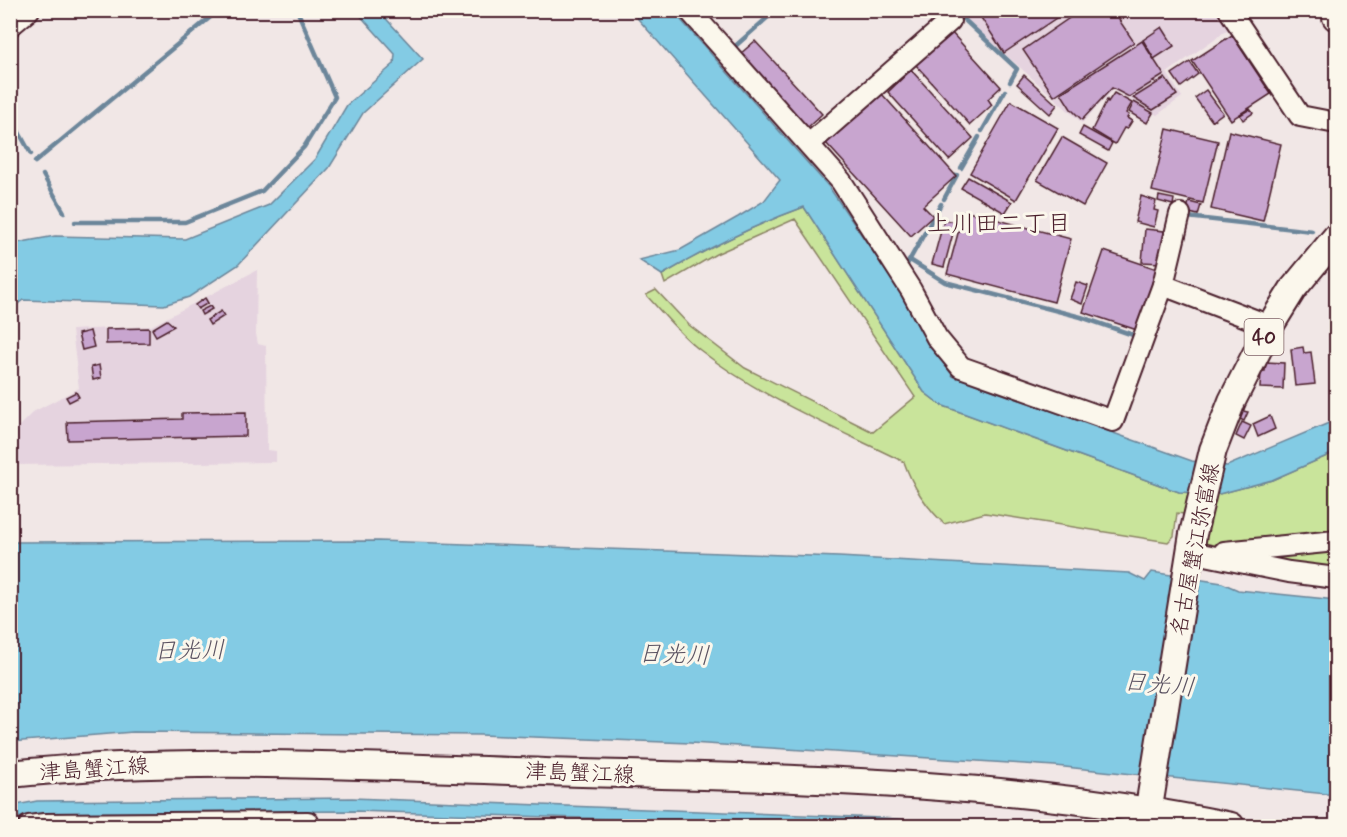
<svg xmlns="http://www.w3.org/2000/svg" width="1347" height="837" font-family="Mynerve,'Klee One',sans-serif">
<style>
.built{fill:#e5d3df}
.green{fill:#c9e49b;stroke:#8a8263;stroke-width:1.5}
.water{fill:#83cbe4;stroke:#6c869a;stroke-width:1.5}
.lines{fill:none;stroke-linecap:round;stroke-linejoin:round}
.stream{stroke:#6c869a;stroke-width:4.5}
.building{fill:#c8a5cf;stroke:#4a1f2b;stroke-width:1.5}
.minor-casing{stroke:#4a1f2b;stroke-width:24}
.major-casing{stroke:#4a1f2b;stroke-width:30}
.minor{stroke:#fbf7ec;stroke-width:20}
.major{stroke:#fbf7ec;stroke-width:26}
.labels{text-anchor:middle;stroke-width:6;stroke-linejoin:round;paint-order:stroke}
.shield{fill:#fbf7ec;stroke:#7f6065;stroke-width:1.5}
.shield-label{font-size:21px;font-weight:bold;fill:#4a1f2b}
.street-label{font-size:22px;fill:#4a1f2b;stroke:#fbf7ec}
.neighbourhood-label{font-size:24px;fill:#4a1f2b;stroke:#fbf7ec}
.water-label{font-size:24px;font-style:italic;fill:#5b5362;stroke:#fbf7ec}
</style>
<rect width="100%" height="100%" fill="#f1e7e6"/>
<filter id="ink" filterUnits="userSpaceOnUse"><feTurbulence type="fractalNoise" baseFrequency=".0167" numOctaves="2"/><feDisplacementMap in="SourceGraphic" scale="12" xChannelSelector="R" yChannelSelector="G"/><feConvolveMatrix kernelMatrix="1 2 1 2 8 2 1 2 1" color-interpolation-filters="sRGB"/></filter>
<g filter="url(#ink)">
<g class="built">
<polygon points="957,11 1220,11 1231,27 1167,73 1182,97 1157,115 1113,90 1082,123"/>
<polygon points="257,270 256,334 258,344 266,346 267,450 276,451 276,462 11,465 11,434 33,412 79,388 72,330 151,326"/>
</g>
<g class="green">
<path d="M 804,207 L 924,392 L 941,405 L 1179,492 L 1219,494 L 1272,480 L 1336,452 L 1336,531 L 1223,547 L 1202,545 L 1204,517 L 1177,513 L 1174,536 L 1168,542 L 985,513 L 944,524 C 925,505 913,487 904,462 C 835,428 761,398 700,350 C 680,335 663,313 646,295 L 656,290 L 689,325 L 745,368 L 873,432 L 915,397 L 795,219 L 716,254 L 665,284 L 662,275 C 708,248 754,225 804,207 Z"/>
<polygon points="1336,548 1336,570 1243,557"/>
</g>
<g class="water">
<polygon points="356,11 379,11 423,59 363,113 329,168 238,265 189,297 164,305 23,300 11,309 11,244 55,236 185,239 269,205 315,159 347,105 394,64 395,54"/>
<path d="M 631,11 L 673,11 L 829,187 L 901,293 L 929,344 L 953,376 L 1192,461 L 1227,466 L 1336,420 L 1336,452 L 1272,480 L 1219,494 L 1179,492 L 941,405 L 924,392 L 804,207 C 754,225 708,248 662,275 L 639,260 L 680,250 L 738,217 L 764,201 L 780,180 Z"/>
<polygon points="378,541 839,557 1129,573 1145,581 1152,572 1222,583 1238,590 1336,600 1336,795 1055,766 690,743 480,735 133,732 11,742 10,542"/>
<polygon points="352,798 882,818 989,826 832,826 354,811 44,813 11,819 11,806 37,801"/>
</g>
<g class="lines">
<g class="stream">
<polyline points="954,10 1017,69 1010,82"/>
<polyline points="732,49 776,10"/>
<polyline points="10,116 31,154"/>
<polyline points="982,131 1005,91"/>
<polyline points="35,162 219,10"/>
<polyline points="961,168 979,137"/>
<polyline points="43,175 64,212"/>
<polyline points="944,199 957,175"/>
<polyline points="1187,217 1312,231"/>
<polyline points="75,222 185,222 262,191 304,147 335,97 297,10"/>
<polyline points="910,260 945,282 1081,317 1136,336"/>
<polyline points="905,268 941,204"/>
<polyline points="1124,420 1127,410"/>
</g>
</g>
<g class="building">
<polygon points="976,10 1064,10 1065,12 1004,53"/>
<polygon points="1081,10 1133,10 1119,20 1134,42 1054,96 1023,50"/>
<polygon points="1162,27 1174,46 1154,59 1143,40"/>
<polygon points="951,32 1001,87 988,99 992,105 970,125 916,65"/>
<polygon points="1232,35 1271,94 1231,120 1192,61"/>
<polygon points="755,41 822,114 807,128 739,55"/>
<polygon points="1142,41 1164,75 1129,97 1112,88 1082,120 1071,109 1061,93"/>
<polygon points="1190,62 1198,74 1181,87 1172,74"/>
<polygon points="911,70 973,138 949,160 888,92"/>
<polygon points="1024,75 1057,105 1050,114 1017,84"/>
<polygon points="1165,78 1177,95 1153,110 1133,98"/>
<polygon points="1206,90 1223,113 1212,121 1195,98"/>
<polygon points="881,93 956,176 923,206 933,216 911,236 826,143"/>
<polygon points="1114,93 1132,103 1126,113 1129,115 1127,118 1132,121 1127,129 1124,128 1115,144 1092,130 1107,100 1108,102"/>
<polygon points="1011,101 1058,128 1016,200 970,173"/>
<polygon points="1134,102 1153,113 1147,123 1129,112"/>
<polygon points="1250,109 1253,113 1243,120 1240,115"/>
<polygon points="1083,127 1112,143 1108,151 1079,135"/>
<polygon points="1167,129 1218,141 1203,203 1152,191"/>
<polygon points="1229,131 1281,144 1263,221 1211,209"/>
<polygon points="1062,137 1107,163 1083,206 1037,180"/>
<polygon points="968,177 1012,202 1005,213 961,188"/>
<polygon points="1141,196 1156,201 1154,210 1158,211 1154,227 1135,222"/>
<polygon points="1159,196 1174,199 1173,205 1158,201"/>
<polygon points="1189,202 1201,205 1198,215 1186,212"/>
<polygon points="964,211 1071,239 1054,302 947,274"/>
<polygon points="944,220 956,222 944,267 932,264"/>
<polygon points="1145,229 1164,231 1161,263 1142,262"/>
<polygon points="1104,251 1157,269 1137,330 1083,312"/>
<polygon points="1076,282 1088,286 1082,304 1070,299"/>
<polygon points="205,298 208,303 198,309 195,305"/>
<polygon points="210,306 212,309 202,315 200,311"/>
<polygon points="221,311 224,316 210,325 207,320"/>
<polygon points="167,320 174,326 156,336 152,329"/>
<polygon points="149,328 149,343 106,344 106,329"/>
<polygon points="90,331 94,347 82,350 78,334"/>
<polygon points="1303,347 1304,353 1311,352 1315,384 1295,386 1291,349"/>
<polygon points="1266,362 1284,363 1283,389 1260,388 1261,371 1265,371"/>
<polygon points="99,365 101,378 93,380 91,367"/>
<polygon points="76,392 79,397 69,402 66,397"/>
<polygon points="1243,411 1248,412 1244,421 1240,419"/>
<polygon points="246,412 246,436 68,440 67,422 182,419 182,413"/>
<polygon points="1270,416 1275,429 1258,437 1253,424"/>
<polygon points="1242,422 1251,426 1244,440 1236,436"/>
</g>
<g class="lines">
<defs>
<g id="minor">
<polyline points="689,10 841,181 911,290 937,338 961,367 1113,421 1163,285 1270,326"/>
<polyline points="1229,10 1300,116 1336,123"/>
<polyline points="10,26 29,10"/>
<polyline points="809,144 950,21 941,10"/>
<polyline points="1163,285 1180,214"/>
<polyline points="1191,552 1289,572 1336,578"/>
<polyline points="1224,552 1336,541"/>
<polyline points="29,826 44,824 308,822"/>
</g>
<g id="major">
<polyline points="1336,10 1336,17"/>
<path d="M 10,774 C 188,755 367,767 545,772 C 775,778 1006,779 1231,826"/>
<polyline points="1146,826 1193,534 1213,450 1232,401 1270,326 1293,289 1336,237"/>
</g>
</defs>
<use href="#minor" class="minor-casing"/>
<use href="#major" class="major-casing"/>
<use href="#minor" class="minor"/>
<use href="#major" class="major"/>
</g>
</g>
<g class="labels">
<rect class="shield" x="1244.5" y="319" width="39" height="36" rx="4.5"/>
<g class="shield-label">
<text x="1264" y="344">40</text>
</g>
<g class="street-label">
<text transform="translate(1194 549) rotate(-79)" y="8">名古屋蟹江弥富線</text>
<text transform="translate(94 768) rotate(-4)" y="8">津島蟹江線</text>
<text transform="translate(580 772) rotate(2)" y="8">津島蟹江線</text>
</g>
<g class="neighbourhood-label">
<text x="999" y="231">上川田二丁目</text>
</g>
<g class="water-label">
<text transform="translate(189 650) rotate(-1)" y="8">日光川</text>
<text transform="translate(674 654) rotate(2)" y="8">日光川</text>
<text transform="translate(1159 684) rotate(5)" y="8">日光川</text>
</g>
</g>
<rect width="1347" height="837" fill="none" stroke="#fbf7ec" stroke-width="36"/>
<rect x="18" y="18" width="1311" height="801" fill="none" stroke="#4a1f2b" stroke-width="2" filter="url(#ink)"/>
</svg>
